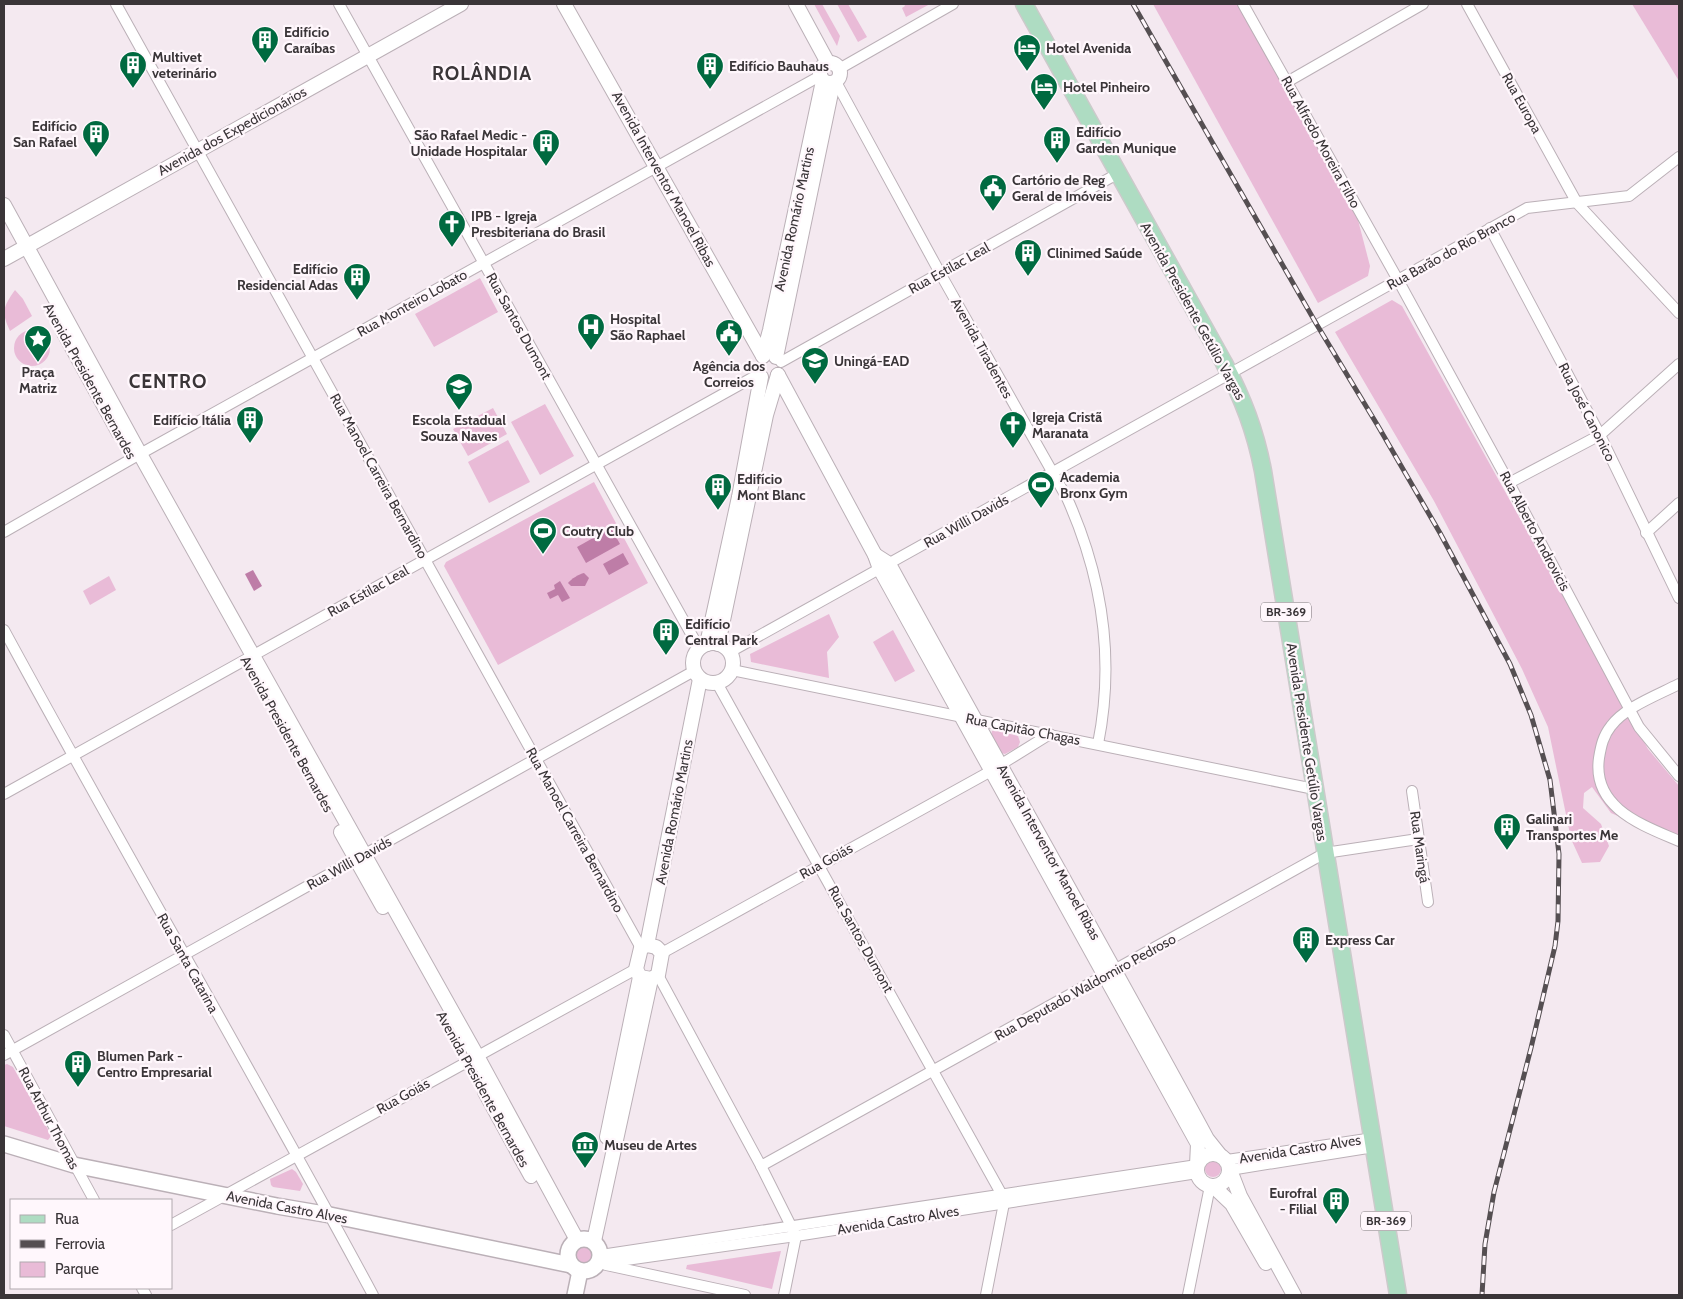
<svg xmlns="http://www.w3.org/2000/svg" width="1683" height="1299" font-family="Cabin,sans-serif">
<style>
.green{fill:#e9bbd7}
.water{fill:#be7da7}
.lines{fill:none;stroke-linecap:round;stroke-linejoin:round}
.minor-casing{stroke:#bbb0b7;stroke-width:12}
.tertiary-casing{stroke:#bbb0b7;stroke-width:16}
.secondary-casing{stroke:#bbb0b7;stroke-width:18}
.primary-casing{stroke:#cccacb;stroke-width:19}
.minor{stroke:#fff;stroke-width:10}
.tertiary{stroke:#fff;stroke-width:14}
.secondary{stroke:#fff;stroke-width:15}
.primary{stroke:#aedcc2;stroke-width:16}
.rail-casing{stroke:#554f52;stroke-width:5}
.rail{stroke:#fff7fc;stroke-width:3;stroke-dasharray:9;stroke-linecap:butt}
.labels{text-anchor:middle;stroke-width:4.5;stroke-linejoin:round;paint-order:stroke}
.shield{fill:#fff7fc;stroke:#756f73;stroke-width:1}
.shield-label{font-size:12px;font-weight:bold;fill:#3a3538}
.poi-label{font-size:14px;font-weight:bold;fill:#3a3538;stroke:#fff7fc;text-anchor:start}
.street-label{font-size:14px;fill:#3a3538;stroke:#fff7fc}
.district-label{font-size:19px;font-weight:bold;letter-spacing:1px;fill:#3a3538;stroke:#fff7fc}
</style>
<rect width="100%" height="100%" fill="#f4e9f0"/>
<g class="green">
<polygon points="814,4 822,4 840,36 837,46"/>
<polygon points="837,4 848,4 867,37 858,42"/>
<polygon points="904,4 930,4 906,17 902,8 905,6"/>
<polygon points="1153,4 1238,4 1358,220 1370,266 1368,276 1318,303"/>
<polygon points="1632,4 1679,4 1679,81"/>
<polygon points="480,278 498,312 434,347 415,314"/>
<path d="M 15,290 L 23,299 L 32,316 L 10,331 C 1,312 3,307 15,290 Z"/>
<polygon points="1392,300 1402,306 1648,749 1679,786 1679,843 1611,813 1592,787 1584,793 1583,808 1601,824 1609,846 1600,862 1582,863 1571,839 1548,727 1522,669 1434,501 1335,332"/>
<circle cx="32" cy="348" r="18"/>
<polygon points="545,404 574,456 540,475 511,422"/>
<polygon points="493,408 507,434 468,456 453,429"/>
<polygon points="508,440 530,482 489,503 468,462"/>
<polygon points="594,482 648,583 498,665 444,566 446,562"/>
<polygon points="109,576 116,590 90,605 83,591"/>
<polygon points="829,614 839,637 827,652 829,678 751,662 750,654"/>
<polygon points="893,630 915,671 895,682 873,642"/>
<polygon points="995,730 1018,736 1020,742 1018,747 1005,754 1001,753 991,735 992,731"/>
<polygon points="7,1064 13,1067 50,1133 51,1136 48,1140 4,1126 4,1065"/>
<circle cx="1213" cy="1169" r="8"/>
<polygon points="292,1169 296,1172 303,1184 300,1191 273,1187 271,1185 270,1179"/>
<path d="M 579,1245 C 585,1245 589,1246 592,1251 C 603,1268 571,1273 574,1249 Z"/>
<polygon points="781,1251 772,1289 686,1269 687,1265"/>
</g>
<g class="water">
<polygon points="611,528 620,544 586,563 577,547"/>
<polygon points="623,553 629,564 609,575 603,564"/>
<polygon points="253,570 262,586 254,591 245,574"/>
<path d="M 584,573 L 589,578 L 585,586 L 571,586 L 568,583 C 571,579 579,574 584,573 Z"/>
<polygon points="560,581 570,598 562,602 558,595 550,599 547,593 555,589 554,585"/>
</g>
<g class="lines">
<defs>
<g id="minor">
<polyline points="116,4 641,948"/>
<polyline points="339,4 699,648"/>
<polyline points="1243,4 1398,280 1509,483 1639,727 1679,776"/>
<polyline points="1467,4 1577,203 1679,313"/>
<polyline points="839,69 953,4"/>
<path d="M 836,82 L 940,273 L 1067,498 C 1102,576 1115,659 1098,744"/>
<polyline points="1287,82 1423,4"/>
<polyline points="1490,228 1600,435 1679,598"/>
<polyline points="781,362 1117,174"/>
<polyline points="1509,483 1600,435 1679,364"/>
<polyline points="4,532 140,454 820,76"/>
<polyline points="1646,533 1679,503"/>
<path d="M 4,630 C 125,853 253,1072 373,1295"/>
<polyline points="730,652 1527,208 1629,196 1679,157"/>
<polyline points="732,670 1314,789"/>
<polyline points="717,683 1002,1195 1004,1203 986,1295"/>
<path d="M 1679,684 C 1658,695 1625,707 1611,726 C 1603,736 1601,746 1599,758 C 1592,808 1642,825 1679,841"/>
<polyline points="1000,765 1050,734"/>
<polyline points="1412,791 1428,902"/>
<polyline points="4,794 759,374"/>
<polyline points="662,953 991,771"/>
<polyline points="658,975 761,1166 796,1236 784,1295"/>
<polyline points="4,1035 94,1200"/>
<polyline points="4,1055 694,671"/>
<polyline points="1227,1160 1373,1138"/>
<polyline points="761,1166 1325,853 1418,839"/>
<polyline points="1230,1170 1374,1147"/>
<polyline points="171,1225 636,969"/>
<polyline points="601,1255 1197,1165"/>
<polyline points="598,1264 796,1236 1197,1173"/>
<polyline points="606,1265 745,1295"/>
<polyline points="142,1288 146,1295"/>
<polyline points="1188,1295 1210,1186"/>
</g>
<g id="tertiary">
<polyline points="564,4 763,356"/>
<polyline points="796,4 828,63"/>
<circle cx="830" cy="73" r="10"/>
<polyline points="4,205 140,454 477,1056 577,1240"/>
<polyline points="4,259 461,4"/>
<polyline points="63,331 119,433"/>
<polyline points="763,356 770,330 823,81"/>
<polyline points="776,357 833,83"/>
<polyline points="778,375 875,555 880,569 1198,1144 1197,1165"/>
<path d="M 875,555 L 889,564 C 994,756 1103,947 1207,1139 L 1219,1154"/>
<circle cx="713" cy="663" r="20"/>
<polyline points="707,644 739,497 761,377"/>
<polyline points="718,644 766,415 778,375"/>
<polyline points="341,832 383,907"/>
<polyline points="647,945 700,679"/>
<polygon points="647,945 656,947 662,953 658,975 651,979 640,977 636,969 641,948"/>
<polyline points="485,1092 531,1176"/>
<polyline points="607,1137 640,977"/>
<circle cx="1213" cy="1170" r="16"/>
<polyline points="1230,1170 1240,1196 1294,1295"/>
<polyline points="1213,1186 1232,1204 1266,1263"/>
<polyline points="594,1241 651,979"/>
</g>
<g id="secondary">
<polyline points="4,1144 74,1165 277,1206 330,1215 571,1265"/>
<circle cx="584" cy="1255" r="16"/>
<polyline points="575,1295 580,1271"/>
</g>
<path id="primary" d="M 1024,4 L 1224,363 C 1243,399 1255,430 1263,471 L 1398,1295"/>
</defs>
<use href="#minor" class="minor-casing"/>
<use href="#tertiary" class="tertiary-casing"/>
<use href="#secondary" class="secondary-casing"/>
<use href="#primary" class="primary-casing"/>
<use href="#minor" class="minor"/>
<use href="#tertiary" class="tertiary"/>
<use href="#secondary" class="secondary"/>
<use href="#primary" class="primary"/>
<defs>
<polyline id="rail" points="1133,4 1317,325 1378,426 1440,533 1510,664 1531,715 1550,780 1559,854 1558,921 1555,946 1531,1048 1494,1192 1485,1244 1482,1295"/>
</defs>
<use href="#rail" class="rail-casing"/>
<use href="#rail" class="rail"/>
</g>
<defs>
<symbol id="building-pin" viewBox="-11 -11 22 30"><path d="M0 17L-7.5 6A9.5 9.5 0 1 1 7.5 6Z" fill="#006a40" stroke="#fff7fc"/><path d="M-4-6H4V6H1V3H-1V6H-4ZM-2.5-4.3h1.7v1.8h-1.7ZM.8-4.3h1.7v1.8H.8ZM-2.5-1h1.7V.8h-1.7ZM.8-1h1.7V.8H.8Z" fill="#fff"/></symbol>
<symbol id="hotel-pin" viewBox="-11 -11 22 30"><path d="M0 17L-7.5 6A9.5 9.5 0 1 1 7.5 6Z" fill="#006a40" stroke="#fff7fc"/><path d="M-6-4.5h1.5V1H6V5H4.5V3h-9V5H-6ZM-4 0a1.8 1.8 0 1 1 3.6 0ZM.5 0V-2.5h3Q6-2.5 6 0Z" fill="#fff"/></symbol>
<symbol id="civic-pin" viewBox="-11 -11 22 30"><path d="M0 17L-7.5 6A9.5 9.5 0 1 1 7.5 6Z" fill="#006a40" stroke="#fff7fc"/><path d="M-.6-6.5H3V-4.5H.6V-3L4-1V1h2V6H-6V1h2V-1L-.6-3ZM-1.2 2.5V6h2.4V2.5Z" fill="#fff"/></symbol>
<symbol id="church-pin" viewBox="-11 -11 22 30"><path d="M0 17L-7.5 6A9.5 9.5 0 1 1 7.5 6Z" fill="#006a40" stroke="#fff7fc"/><path d="M-1.2-6h2.4v3.5h3.3v2.4h-3.3V6h-2.4V-.1h-3.3v-2.4h3.3Z" fill="#fff"/></symbol>
<symbol id="hospital-pin" viewBox="-11 -11 22 30"><path d="M0 17L-7.5 6A9.5 9.5 0 1 1 7.5 6Z" fill="#006a40" stroke="#fff7fc"/><path d="M-5-5h3v3.5h4V-5h3V5h-3V1.5h-4V5h-3Z" fill="#fff"/></symbol>
<symbol id="sight-pin" viewBox="-11 -11 22 30"><path d="M0 17L-7.5 6A9.5 9.5 0 1 1 7.5 6Z" fill="#006a40" stroke="#fff7fc"/><path d="M0-6L1.8-2.2L6-1.7L2.9 1.2L3.7 5.4L0 3.3L-3.7 5.4L-2.9 1.2L-6-1.7L-1.8-2.2Z" fill="#fff"/></symbol>
<symbol id="university-pin" viewBox="-11 -11 22 30"><path d="M0 17L-7.5 6A9.5 9.5 0 1 1 7.5 6Z" fill="#006a40" stroke="#fff7fc"/><path d="M0-5L7-2L0 1L-7-2ZM-4 1L0 2.5L4 1V4Q0 6-4 4Z" fill="#fff"/></symbol>
<symbol id="school-pin" viewBox="-11 -11 22 30"><path d="M0 17L-7.5 6A9.5 9.5 0 1 1 7.5 6Z" fill="#006a40" stroke="#fff7fc"/><path d="M0-5L7-2L0 1L-7-2ZM-4 1L0 2.5L4 1V4Q0 6-4 4Z" fill="#fff"/></symbol>
<symbol id="stadium-pin" viewBox="-11 -11 22 30"><path d="M0 17L-7.5 6A9.5 9.5 0 1 1 7.5 6Z" fill="#006a40" stroke="#fff7fc"/><path d="M0-5a6.5 5 0 1 0 0 10a6.5 5 0 1 0 0-10ZM-3.5-1.8h7v3.6h-7Z" fill="#fff"/></symbol>
<symbol id="museum-pin" viewBox="-11 -11 22 30"><path d="M0 17L-7.5 6A9.5 9.5 0 1 1 7.5 6Z" fill="#006a40" stroke="#fff7fc"/><path d="M0-6L6-3V-2H-6V-3ZM-5-1h2V3h-2ZM-1-1h2V3h-2ZM3-1h2V3H3ZM-6 4H6V6H-6Z" fill="#fff"/></symbol>
</defs>
<g fill-rule="evenodd">
<use href="#building-pin" x="249" y="24" width="32" height="43"/>
<use href="#hotel-pin" x="1011" y="32" width="32" height="43"/>
<use href="#building-pin" x="117" y="49" width="32" height="43"/>
<use href="#building-pin" x="694" y="50" width="32" height="43"/>
<use href="#hotel-pin" x="1028" y="71" width="32" height="43"/>
<use href="#building-pin" x="80" y="118" width="32" height="43"/>
<use href="#building-pin" x="1041" y="124" width="32" height="43"/>
<use href="#building-pin" x="530" y="127" width="32" height="43"/>
<use href="#civic-pin" x="977" y="172" width="32" height="43"/>
<use href="#church-pin" x="436" y="208" width="32" height="43"/>
<use href="#building-pin" x="1012" y="237" width="32" height="43"/>
<use href="#building-pin" x="341" y="261" width="32" height="43"/>
<use href="#hospital-pin" x="575" y="311" width="32" height="43"/>
<use href="#civic-pin" x="713" y="317" width="32" height="43"/>
<use href="#sight-pin" x="22" y="323" width="32" height="43"/>
<use href="#university-pin" x="799" y="345" width="32" height="43"/>
<use href="#school-pin" x="443" y="371" width="32" height="43"/>
<use href="#building-pin" x="234" y="404" width="32" height="43"/>
<use href="#church-pin" x="997" y="409" width="32" height="43"/>
<use href="#stadium-pin" x="1025" y="469" width="32" height="43"/>
<use href="#building-pin" x="702" y="471" width="32" height="43"/>
<use href="#stadium-pin" x="527" y="515" width="32" height="43"/>
<use href="#building-pin" x="650" y="616" width="32" height="43"/>
<use href="#building-pin" x="1491" y="811" width="32" height="43"/>
<use href="#building-pin" x="1290" y="924" width="32" height="43"/>
<use href="#building-pin" x="62" y="1048" width="32" height="43"/>
<use href="#museum-pin" x="569" y="1129" width="32" height="43"/>
<use href="#building-pin" x="1320" y="1185" width="32" height="43"/>
</g>
<g class="labels">
<g class="shield">
<rect x="1261" y="602.5" width="50" height="19" rx="4"/>
<rect x="1361" y="1211.5" width="50" height="19" rx="4"/>
</g>
<g class="shield-label">
<text x="1286" y="616">BR-369</text>
<text x="1386" y="1225">BR-369</text>
</g>
<g class="poi-label">
<text x="284" y="37">Edifício<tspan x="284" dy="16">Caraíbas</tspan></text>
<text x="1046" y="53">Hotel Avenida</text>
<text x="152" y="62">Multivet<tspan x="152" dy="16">veterinário</tspan></text>
<text x="729" y="71">Edifício Bauhaus</text>
<text x="1063" y="92">Hotel Pinheiro</text>
<text x="77" y="131" text-anchor="end">Edifício<tspan x="77" dy="16">San Rafael</tspan></text>
<text x="1076" y="137">Edifício<tspan x="1076" dy="16">Garden Munique</tspan></text>
<text x="527" y="140" text-anchor="end">São Rafael Medic -<tspan x="527" dy="16">Unidade Hospitalar</tspan></text>
<text x="1012" y="185">Cartório de Reg<tspan x="1012" dy="16">Geral de Imóveis</tspan></text>
<text x="471" y="221">IPB - Igreja<tspan x="471" dy="16">Presbiteriana do Brasil</tspan></text>
<text x="1047" y="258">Clinimed Saúde</text>
<text x="338" y="274" text-anchor="end">Edifício<tspan x="338" dy="16">Residencial Adas</tspan></text>
<text x="610" y="324">Hospital<tspan x="610" dy="16">São Raphael</tspan></text>
<text x="834" y="366">Uningá-EAD</text>
<text x="729" y="371" text-anchor="middle">Agência dos<tspan x="729" dy="16">Correios</tspan></text>
<text x="38" y="377" text-anchor="middle">Praça<tspan x="38" dy="16">Matriz</tspan></text>
<text x="1032" y="422">Igreja Cristã<tspan x="1032" dy="16">Maranata</tspan></text>
<text x="231" y="425" text-anchor="end">Edifício Itália</text>
<text x="459" y="425" text-anchor="middle">Escola Estadual<tspan x="459" dy="16">Souza Naves</tspan></text>
<text x="1060" y="482">Academia<tspan x="1060" dy="16">Bronx Gym</tspan></text>
<text x="737" y="484">Edifício<tspan x="737" dy="16">Mont Blanc</tspan></text>
<text x="562" y="536">Coutry Club</text>
<text x="685" y="629">Edifício<tspan x="685" dy="16">Central Park</tspan></text>
<text x="1526" y="824">Galinari<tspan x="1526" dy="16">Transportes Me</tspan></text>
<text x="1325" y="945">Express Car</text>
<text x="97" y="1061">Blumen Park -<tspan x="97" dy="16">Centro Empresarial</tspan></text>
<text x="604" y="1150">Museu de Artes</text>
<text x="1317" y="1198" text-anchor="end">Eurofral<tspan x="1317" dy="16">- Filial</tspan></text>
</g>
<g class="street-label">
<text transform="translate(1522 103) rotate(61)" y="5">Rua Europa</text>
<text transform="translate(232 131) rotate(-29)" y="5">Avenida dos Expedicionários</text>
<text transform="translate(1321 142) rotate(61)" y="5">Rua Alfredo Moreira Filho</text>
<text transform="translate(664 179) rotate(61)" y="5">Avenida Interventor Manoel Ribas</text>
<text transform="translate(794 219) rotate(-78)" y="5">Avenida Romário Martins</text>
<text transform="translate(1451 251) rotate(-29)" y="5">Rua Barão do Rio Branco</text>
<text transform="translate(949 268) rotate(-29)" y="5">Rua Estilac Leal</text>
<text transform="translate(412 303) rotate(-29)" y="5">Rua Monteiro Lobato</text>
<text transform="translate(1193 311) rotate(61)" y="5">Avenida Presidente Getúlio Vargas</text>
<text transform="translate(519 326) rotate(61)" y="5">Rua Santos Dumont</text>
<text transform="translate(982 348) rotate(61)" y="5">Avenida Tiradentes</text>
<text transform="translate(90 381) rotate(61)" y="5">Avenida Presidente Bernardes</text>
<text transform="translate(1587 412) rotate(63)" y="5">Rua José Canonico</text>
<text transform="translate(379 476) rotate(61)" y="5">Rua Manoel Carreira Bernardino</text>
<text transform="translate(966 521) rotate(-29)" y="5">Rua Willi Davids</text>
<text transform="translate(1535 531) rotate(62)" y="5">Rua Alberto Androvicis</text>
<text transform="translate(368 591) rotate(-29)" y="5">Rua Estilac Leal</text>
<text transform="translate(1023 729) rotate(11)" y="5">Rua Capitão Chagas</text>
<text transform="translate(287 734) rotate(61)" y="5">Avenida Presidente Bernardes</text>
<text transform="translate(1307 742) rotate(81)" y="5">Avenida Presidente Getúlio Vargas</text>
<text transform="translate(674 812) rotate(-79)" y="5">Avenida Romário Martins</text>
<text transform="translate(575 830) rotate(61)" y="5">Rua Manoel Carreira Bernardino</text>
<text transform="translate(1420 847) rotate(82)" y="5">Rua Maringá</text>
<text transform="translate(1049 852) rotate(61)" y="5">Avenida Interventor Manoel Ribas</text>
<text transform="translate(826 861) rotate(-29)" y="5">Rua Goiás</text>
<text transform="translate(349 863) rotate(-29)" y="5">Rua Willi Davids</text>
<text transform="translate(861 939) rotate(61)" y="5">Rua Santos Dumont</text>
<text transform="translate(188 963) rotate(61)" y="5">Rua Santa Catarina</text>
<text transform="translate(1085 987) rotate(-29)" y="5">Rua Deputado Waldomiro Pedroso</text>
<text transform="translate(483 1089) rotate(61)" y="5">Avenida Presidente Bernardes</text>
<text transform="translate(403 1096) rotate(-29)" y="5">Rua Goiás</text>
<text transform="translate(49 1118) rotate(62)" y="5">Rua Arthur Thomas</text>
<text transform="translate(1300 1149) rotate(-9)" y="5">Avenida Castro Alves</text>
<text transform="translate(287 1207) rotate(11)" y="5">Avenida Castro Alves</text>
<text transform="translate(898 1220) rotate(-9)" y="5">Avenida Castro Alves</text>
</g>
<g class="district-label">
<text x="482" y="80">ROLÂNDIA</text>
<text x="168" y="388">CENTRO</text>
</g>
</g>
<rect width="1683" height="1299" fill="none" stroke="#3a3538" stroke-width="10"/>
<rect x="10" y="1199" width="162" height="90" fill="#fff7fc" stroke="#b0a9ae"/>
<rect x="20" y="1215" width="25" height="8" fill="#aedcc2" stroke="#b0a9ae"/>
<text x="55" y="1224" font-size="15" fill="#3a3538">Rua</text>
<rect x="20" y="1240" width="25" height="8" fill="#554f52" stroke="#b0a9ae"/>
<text x="55" y="1249" font-size="15" fill="#3a3538">Ferrovia</text>
<rect x="20" y="1262" width="25" height="15" fill="#e9bbd7" stroke="#b0a9ae"/>
<text x="55" y="1274" font-size="15" fill="#3a3538">Parque</text>
</svg>
